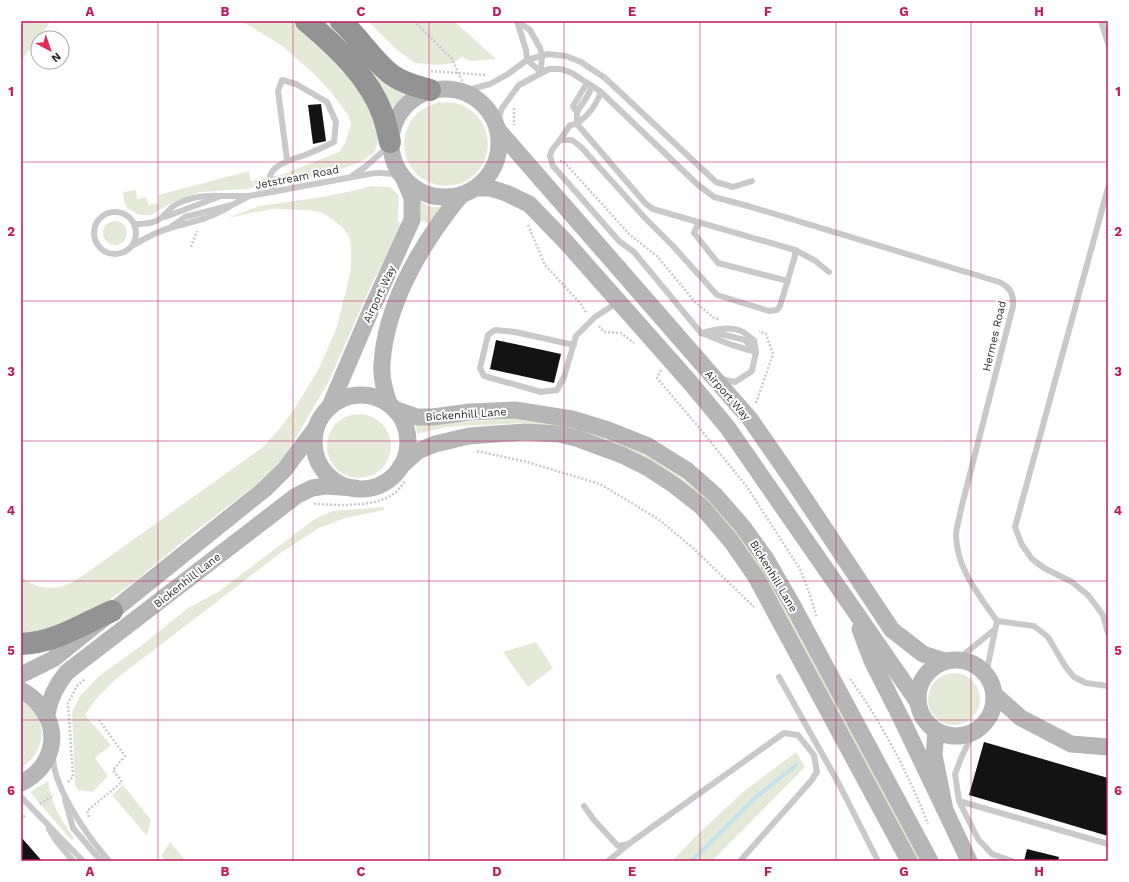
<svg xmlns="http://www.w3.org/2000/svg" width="1129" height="882" font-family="'Work Sans',sans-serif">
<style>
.green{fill:#e5ead8}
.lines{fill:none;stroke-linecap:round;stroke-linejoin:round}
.stream{stroke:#c3e2eb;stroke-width:4}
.building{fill:#131313}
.path{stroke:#c9c9c9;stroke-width:2.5;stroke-dasharray:2 2;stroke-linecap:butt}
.lane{stroke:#c9c9c9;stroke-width:6}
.secondary{stroke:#b6b6b6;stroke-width:17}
.highway{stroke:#939393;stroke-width:22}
.grid{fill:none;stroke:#c2185b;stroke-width:1;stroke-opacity:0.55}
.labels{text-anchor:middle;stroke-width:4;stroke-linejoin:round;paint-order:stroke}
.street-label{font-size:11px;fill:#2c2c2c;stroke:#fff}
.neatline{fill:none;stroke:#c2185b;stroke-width:1.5}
.grid-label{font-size:13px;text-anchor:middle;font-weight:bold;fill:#c2185b}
</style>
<rect width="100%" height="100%" fill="#fff"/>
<g class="green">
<polygon points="21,21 51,21 21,61"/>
<polygon points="239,21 295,21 303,28 355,81 380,131 377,145 374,153 362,161 330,174 247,189 200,192 173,202 151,215 139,215 127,208 124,200 123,192 136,190 137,199 147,197 148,205 159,203 158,195 249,171 251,181 283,174 339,152 345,143 351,124 348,115 331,92 313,73 282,46 250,26"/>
<polygon points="314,21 330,21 407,92 388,112"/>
<polygon points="368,21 454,21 496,59 471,61 462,57 453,63 438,65 415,63 397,50"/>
<circle cx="446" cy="144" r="42"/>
<path d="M 371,186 L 390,187 L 399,195 L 398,222 L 403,224 L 390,251 L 374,279 L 328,383 L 285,456 L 265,478 L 193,533 L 133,583 L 77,623 L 21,637 L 21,576 C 33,589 56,591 71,583 C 76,580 80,577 85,574 L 263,447 L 281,427 L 296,406 L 317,372 L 328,348 L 337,326 L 351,270 L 351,249 L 349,236 L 343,228 L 328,216 L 320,212 L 306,210 L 272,209 L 227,218 L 259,206 L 322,197 L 357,190 Z"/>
<polygon points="420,201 430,207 441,207 428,225 424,221 419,220 421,211"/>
<circle cx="115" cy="233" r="12"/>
<circle cx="359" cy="446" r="32"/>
<polygon points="521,418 588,430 630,447 656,460 686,481 713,505 740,535 764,571 921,861 915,861 710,508 565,429 523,423 446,427 417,434 416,425"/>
<polygon points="384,507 384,510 345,518 319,528 279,554 116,679 97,698 85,715 111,745 95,758 108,776 93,792 78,790 75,785 72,712 80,696 99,676 141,646 188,608 218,592 316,518 332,511"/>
<polygon points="536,642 553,668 528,687 503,652"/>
<circle cx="954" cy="699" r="26"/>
<path d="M 21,699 C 49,717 48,750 21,768 Z"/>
<polygon points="796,752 805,767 712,861 672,861 696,836 743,792"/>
<path d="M 48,781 C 51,803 61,820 74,838 L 71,840 L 30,792 Z"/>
<polygon points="123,785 151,820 147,836 112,795"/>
<polygon points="170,842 186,861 165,861 161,856"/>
</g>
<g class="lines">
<polyline class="stream" points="692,861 756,797 796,765"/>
</g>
<g class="building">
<polygon points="321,104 326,141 313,144 308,105"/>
<polygon points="496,340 561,354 554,383 490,369"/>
<polygon points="984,742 1108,778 1108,836 969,795"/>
<polygon points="21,837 42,861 21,861"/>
<polygon points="1027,849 1059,857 1058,861 1024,861"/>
</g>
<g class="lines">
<g class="path">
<polyline points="414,21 452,59 463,83"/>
<polyline points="431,71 485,75"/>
<polyline points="514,108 514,125"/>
<polyline points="560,161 563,161 630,235 657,256 695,302 714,318 720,319"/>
<polyline points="528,225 545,265 581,304 587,314"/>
<polyline points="191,247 197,231"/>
<polyline points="599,326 604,332 621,333 634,343"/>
<polyline points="661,370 657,378 701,430 747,487 800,569 809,592 817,618"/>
<polyline points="756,403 773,354 766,334 759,331"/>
<polyline points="477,451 527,462 600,484 658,519 692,547 754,607"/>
<path d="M 314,504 C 338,505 374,508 395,493 C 399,490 402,485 405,481"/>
<path d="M 850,679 C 882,723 908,773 928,824"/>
<polyline points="68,782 73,777 68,703 77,686 85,679"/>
<polyline points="40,804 54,795"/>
<polyline points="89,817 87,811 122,782 113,770 125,756 99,720"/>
<polyline points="21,818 22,819 26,814"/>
</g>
<g class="lane">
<polyline points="517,21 530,30 540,48 542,55 541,72"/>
<polyline points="517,21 526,50 527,60 541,72"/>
<polyline points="1101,21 1108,43"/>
<polyline points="464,91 490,84 508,74 527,60 548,54 566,56 581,62 605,78 716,182 733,187 752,181"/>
<path d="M 601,92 C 595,107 590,113 577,124 L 646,204 L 653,209 L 795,250 L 795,256 L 780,306 L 777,310 L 769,311 L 717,295 L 673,246 L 645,218 L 581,147 L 572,140 L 560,140 L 552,150 L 550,156 L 553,166 L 619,241 L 634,252 L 701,333 L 732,345 L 756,352 L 752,371 L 735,382 L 721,379"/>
<polyline points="577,112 573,106 587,83"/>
<path d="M 497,124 L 502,108 L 519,85 L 549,69 L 561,69 L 572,73 L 601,92 L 697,184 L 714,197 L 748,206 L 999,282 C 1010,287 1014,294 1013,306 L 961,509 C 960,518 956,527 956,536 C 957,569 979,595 997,621 L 986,674"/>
<polyline points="560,140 570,125 577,124 577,112 588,95 592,86"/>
<polyline points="353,175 365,167 389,146"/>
<polyline points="1108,188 1015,527 1022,545 1032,559 1044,568 1072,582 1088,595 1103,615 1108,633"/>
<path d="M 274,192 C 273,189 271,186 270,183 C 266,165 294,159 305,155 C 315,151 324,147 334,142 L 336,122 L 327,102 L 296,84 L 282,80 L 278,91 L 287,160"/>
<circle cx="115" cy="233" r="21"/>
<polyline points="165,217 221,196 248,196"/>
<polyline points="699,222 694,233 718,263 788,281"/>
<path d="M 134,224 C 143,224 154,224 161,218 C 166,214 170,208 175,205 C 189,197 205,195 221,196"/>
<path d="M 168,229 L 185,217 L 232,205 L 249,196 L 369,174 C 380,172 390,173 401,176"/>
<path d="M 132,246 C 145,238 158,231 173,227 C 193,222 211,218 229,207"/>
<polyline points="795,250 814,260 829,272"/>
<path d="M 701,333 C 713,330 731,325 743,332 C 747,334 750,338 754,340 L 756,352"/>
<polyline points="709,334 725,335 745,340 756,352"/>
<polyline points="574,345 515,332 495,330 488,335 480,368 484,376 541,392 557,390 564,377 576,336 595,317 618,302"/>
<polyline points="997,621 1034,626 1048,637 1065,666 1074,677 1086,683 1108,686"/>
<polyline points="957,660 994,630"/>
<polyline points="779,677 839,784 878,861"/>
<polyline points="973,733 962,756 955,774 959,801 1108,844"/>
<path d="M 53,757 C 54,789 88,837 109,861"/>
<polyline points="21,797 83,861"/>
<polyline points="65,800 73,828 101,861"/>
<polyline points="959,801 978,839 992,854 1012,861"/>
<polyline points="584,806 594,820 618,846 629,844"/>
<polyline points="49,829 55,839 73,861"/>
<polyline points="608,861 630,843 784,733 798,735 814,755 817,772 811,781 740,861"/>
</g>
<g class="secondary">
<circle cx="445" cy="143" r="54"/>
<polyline points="499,131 750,419 793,481 892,630 923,654 945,661"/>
<polyline points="476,188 490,188 506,193 529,204 565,241 688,380 728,428 917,701"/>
<circle cx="361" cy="442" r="47"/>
<path d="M 389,404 C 386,394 382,383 382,372 C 381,366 383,359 383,353 C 390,296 425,239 461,195"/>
<polyline points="330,406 371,310 412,220 412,198 404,179"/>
<polyline points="394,409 417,417 433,417 470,412 515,410 572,419 608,430 648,446 688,471 715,495 743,527 766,559 793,606 930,861"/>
<polyline points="400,467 418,451 435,444 469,436 525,432 559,434 576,438 622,455 648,468 674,485 702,507 731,541 756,577 909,861"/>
<polyline points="860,629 872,661 902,720 945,810"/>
<circle cx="956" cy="698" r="38"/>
<polyline points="21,675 53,659 266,488 285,469 315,429"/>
<path d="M 21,690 C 29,694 35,699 40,706 C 62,733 52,768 21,783"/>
<polyline points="994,694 1021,718 1071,744 1108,747"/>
<path d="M 47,714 C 50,697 56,685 67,672 L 296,496 L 312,488 L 326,486 L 355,488"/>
<polyline points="936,731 934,755 945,810 969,861"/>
</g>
<g class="highway">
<path d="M 306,21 C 337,47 369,77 383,115 C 386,124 388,133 390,142"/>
<path d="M 341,21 C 359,37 373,61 392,75 C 403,83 417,86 430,90"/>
<path d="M 21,644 C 55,643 82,624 112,611"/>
</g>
</g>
<path class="grid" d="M 158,21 L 158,861M 293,21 L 293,861M 429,21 L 429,861M 564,21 L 564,861M 700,21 L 700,861M 836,21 L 836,861M 971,21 L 971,861M 21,162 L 1108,162M 21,301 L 1108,301M 21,441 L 1108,441M 21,581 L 1108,581M 21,720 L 1108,720"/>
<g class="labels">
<g class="street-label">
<text transform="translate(297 177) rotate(-11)" y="4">Jetstream Road</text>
<text transform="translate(379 294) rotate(-65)" y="4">Airport Way</text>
<text transform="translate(994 336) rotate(-77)" y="4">Hermes Road</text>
<text transform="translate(728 395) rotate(49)" y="4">Airport Way</text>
<text transform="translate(466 414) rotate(-4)" y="4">Bickenhill Lane</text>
<text transform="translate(774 576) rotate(59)" y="4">Bickenhill Lane</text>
<text transform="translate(187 580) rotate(-38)" y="4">Bickenhill Lane</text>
</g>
</g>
<rect width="1129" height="882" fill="none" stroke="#ffffff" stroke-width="44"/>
<g transform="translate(50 50) rotate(140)"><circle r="19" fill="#ffffff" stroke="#ababab"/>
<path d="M0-3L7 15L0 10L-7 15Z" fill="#e72958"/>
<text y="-6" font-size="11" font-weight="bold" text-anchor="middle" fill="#2c2c2c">N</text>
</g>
<rect x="22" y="22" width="1085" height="838" class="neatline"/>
<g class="grid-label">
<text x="90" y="16">A</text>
<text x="225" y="16">B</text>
<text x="361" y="16">C</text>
<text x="497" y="16">D</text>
<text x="632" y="16">E</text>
<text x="768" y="16">F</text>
<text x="904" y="16">G</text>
<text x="1039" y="16">H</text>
<text x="11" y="96">1</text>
<text x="1118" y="96">1</text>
<text x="11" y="236">2</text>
<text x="1118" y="236">2</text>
<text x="11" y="376">3</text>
<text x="1118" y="376">3</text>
<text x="11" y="515">4</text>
<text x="1118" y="515">4</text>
<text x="11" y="655">5</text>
<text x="1118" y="655">5</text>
<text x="11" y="795">6</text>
<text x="1118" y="795">6</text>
<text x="90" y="876">A</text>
<text x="225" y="876">B</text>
<text x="361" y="876">C</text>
<text x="497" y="876">D</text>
<text x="632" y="876">E</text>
<text x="768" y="876">F</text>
<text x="904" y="876">G</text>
<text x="1039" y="876">H</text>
</g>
</svg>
